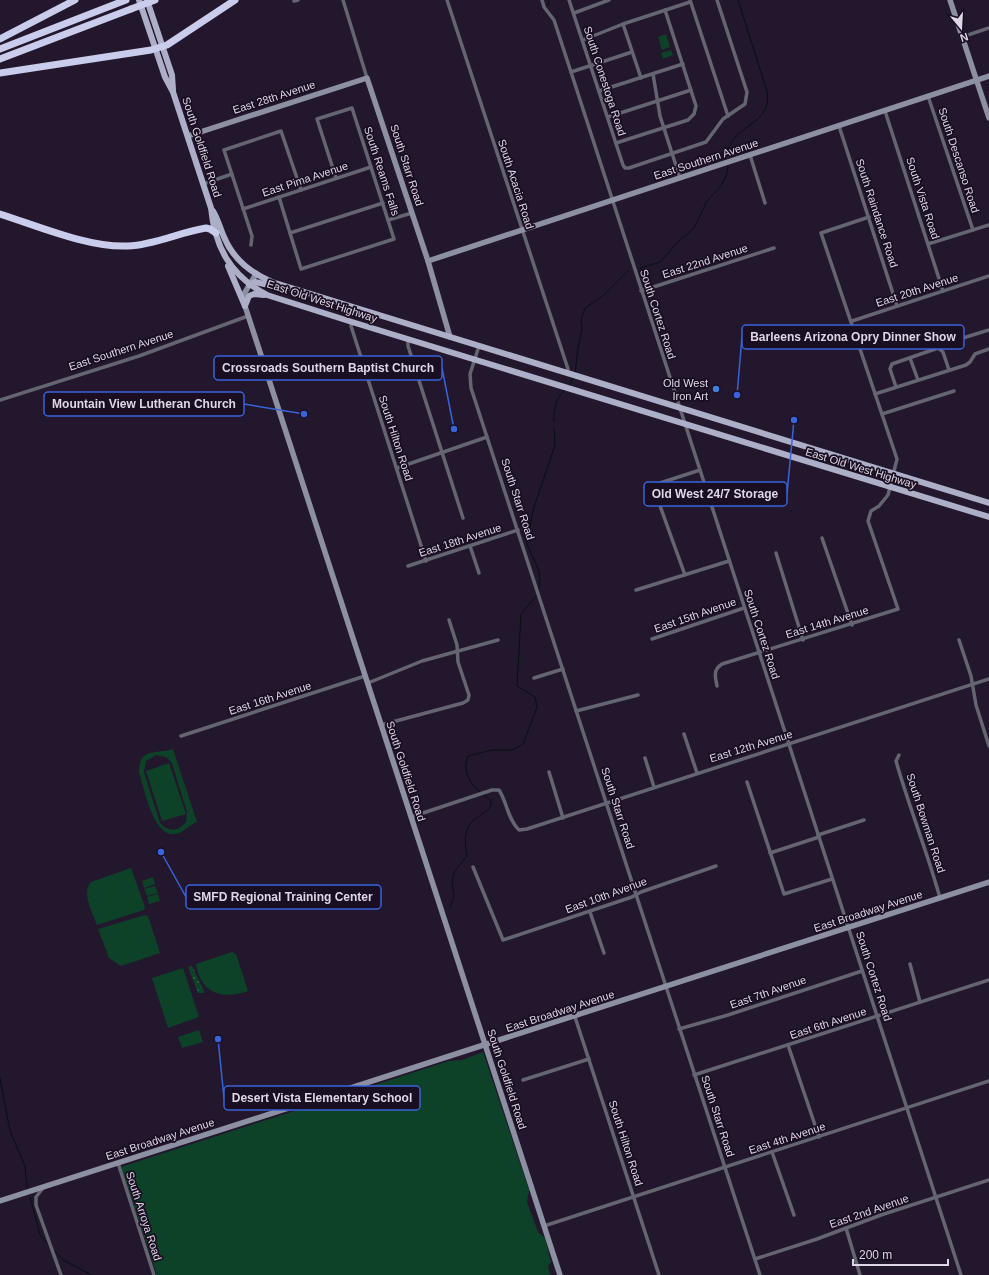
<svg xmlns="http://www.w3.org/2000/svg" width="989" height="1275" font-family="Arial,sans-serif">
<style>
.grass{fill:#0d4228;fill-rule:evenodd}
.park{fill:url(#park-dots)}
.lines{fill:none;stroke-linecap:round;stroke-linejoin:round}
.stream{stroke:#041113;stroke-width:1}
.street{stroke:#646571;stroke-width:3.5}
.secondary{stroke:#8d8fa2;stroke-width:5.5}
.primary{stroke:#adafc8;stroke-width:6}
.highway{stroke:#cacceb;stroke-width:7}
.highway-bridge{stroke:#cacceb;stroke-width:7}
.shop-dot{fill:#3f7fe0;stroke:#190e22;stroke-width:1.5}
.labels{text-anchor:middle;stroke-width:3.5;stroke-linejoin:round;paint-order:stroke}
.street-label{font-size:11px;fill:#dfd7e6;stroke:#190e22}
.poi-label{font-size:11px;fill:#dfd7e6;stroke:#190e22;text-anchor:end}
.leader{fill:none;stroke:#3a63da;stroke-width:1.5}
.callout-dot{fill:#3a63da;stroke:#190e22;stroke-width:1.5}
.callout{fill:#190e22;stroke:#3a63da;stroke-width:1.5}
.callout-label{font-size:12px;text-anchor:middle;font-weight:bold;fill:#dfd7e6}
</style>
<defs>
<pattern id="park-dots" width="8" height="8" patternUnits="userSpaceOnUse"><rect width="8" height="8" fill="#0d4228"/><path d="M2 2h.1M6 6h.1" fill="none" stroke="#305d47" stroke-width="1.8" stroke-linecap="round"/></pattern>
</defs>
<rect width="100%" height="100%" fill="#22172c"/>
<g class="grass">
<polygon points="666,34 670,47 662,50 658,37"/>
<polygon points="671,50 673,55 663,59 661,53"/>
<path d="M 173,749 L 197,822 C 188,825 184,833 175,834 C 153,837 145,790 139,773 C 139,746 156,755 173,749 ZM 156,755 L 166,757 L 172,763 L 187,812 L 186,822 C 178,832 169,832 160,823 L 144,772 L 146,761 Z"/>
<polygon points="169,763 186,814 162,821 146,771"/>
<path d="M 131,868 L 145,907 L 144,910 L 97,925 C 93,913 81,893 91,882 Z"/>
<polygon points="153,877 155,884 144,888 142,881"/>
<polygon points="155,886 158,893 147,896 144,889"/>
<polygon points="158,894 160,901 149,904 147,897"/>
<polygon points="145,915 148,916 160,953 121,966 109,958 98,929"/>
<path d="M 232,952 L 236,954 L 248,991 C 222,1000 201,994 196,964 Z"/>
<polygon points="183,968 199,1017 168,1028 152,978"/>
<polygon points="199,1030 203,1042 182,1048 178,1037"/>
<polygon points="483,1052 529,1190 527,1202 538,1232 545,1238 551,1262 548,1266 550,1275 157,1275 121,1167 449,1061 462,1060"/>
</g>
<polygon class="park" points="192,966 205,993 198,993 188,967"/>
<g class="lines">
<g class="stream">
<polyline points="548,0 549,5"/>
<path d="M 728,151 C 733,127 764,125 767,103 C 768,100 767,95 767,91 L 738,0"/>
<polyline points="640,268 660,262 677,243 694,228 707,201 721,186 727,173 728,166"/>
<polyline points="575,374 578,348 582,330 581,320 585,308 604,295 628,271"/>
<polyline points="569,386 573,378"/>
<path d="M 554,422 C 553,409 556,398 565,390"/>
<polyline points="538,590 540,585 539,571 527,544 533,510 555,445 554,427"/>
<path d="M 480,792 C 469,782 462,771 468,756 L 492,750 L 513,750 L 523,744 L 537,707 L 535,697 L 517,686 L 521,614 L 537,595"/>
<path d="M 450,907 L 454,896 L 452,882 L 454,872 L 467,856 C 465,844 463,828 474,820 C 480,815 486,812 491,806 L 491,801 L 483,794"/>
<polyline points="0,1078 10,1131 25,1166 27,1188"/>
<polyline points="30,1197 40,1235 48,1244"/>
<polyline points="53,1249 63,1260 92,1275"/>
</g>
<g class="street">
<polyline points="343,0 367,78"/>
<polyline points="447,0 568,369 567,373"/>
<polyline points="542,0 544,7 554,20 571,72 961,1275"/>
<polyline points="569,0 623,165 625,168 629,168 706,142 723,119 745,104 747,92 717,0"/>
<polyline points="690,0 728,116"/>
<polyline points="294,1 298,0"/>
<polyline points="574,13 609,0"/>
<polyline points="623,24 641,78"/>
<polyline points="962,37 989,28"/>
<polyline points="583,40 623,24 690,2"/>
<polyline points="571,72 632,52"/>
<polyline points="653,74 660,116 680,178"/>
<polyline points="599,91 683,64"/>
<polyline points="928,96 973,230"/>
<polyline points="885,111 943,291"/>
<polyline points="608,117 691,90"/>
<polyline points="839,126 897,306"/>
<polyline points="616,143 688,120 694,114 696,106 665,10"/>
<polyline points="750,155 765,203"/>
<polyline points="203,184 232,174"/>
<polyline points="279,197 301,269 394,239 352,108 317,119 336,178"/>
<polyline points="243,209 371,167"/>
<polyline points="388,220 412,213"/>
<polyline points="290,233 383,203"/>
<polyline points="928,244 989,225"/>
<polyline points="251,245 252,236 224,150 281,131 301,190"/>
<polyline points="641,291 774,248"/>
<polyline points="852,321 989,276"/>
<polyline points="352,322 351,326 426,561"/>
<polyline points="963,338 989,330"/>
<polyline points="408,339 408,346 463,518"/>
<polyline points="479,346 470,374 471,388 760,1275"/>
<polyline points="910,358 918,380"/>
<polyline points="367,377 413,362"/>
<polyline points="896,387 890,369 892,364 938,348 943,352 949,370"/>
<polyline points="875,394 966,365 970,362 975,354 989,349"/>
<polyline points="0,400 139,356 248,316"/>
<polyline points="882,414 954,391"/>
<polyline points="397,468 487,437"/>
<polyline points="822,538 852,625"/>
<polyline points="470,546 479,573"/>
<polyline points="776,553 803,640"/>
<polyline points="408,566 518,530"/>
<polyline points="685,575 655,492 657,484 700,470"/>
<polyline points="636,590 729,561"/>
<polyline points="652,639 744,608"/>
<polyline points="959,640 971,676 976,705 989,746"/>
<polyline points="534,678 563,669"/>
<polyline points="368,683 422,661 498,640"/>
<path d="M 717,686 C 715,676 713,670 722,664 L 898,609 L 868,521 L 871,511 L 879,506 L 888,495 L 897,459 L 821,233 L 869,217"/>
<polyline points="576,711 638,695"/>
<polyline points="381,725 463,703 468,700 469,695 458,662 457,645 449,620"/>
<polyline points="684,734 697,773"/>
<polyline points="181,736 365,676"/>
<path d="M 899,755 L 896,761 C 909,807 927,851 940,898"/>
<polyline points="645,758 654,787"/>
<polyline points="549,772 563,818"/>
<polyline points="747,782 784,894 832,879"/>
<path d="M 411,817 L 492,790 L 499,790 C 507,802 508,820 519,830 L 527,829 L 989,679"/>
<polyline points="818,835 864,820"/>
<polyline points="770,853 819,837"/>
<polyline points="473,867 503,940 632,897 641,892 716,866"/>
<polyline points="590,912 604,953"/>
<polyline points="910,964 920,1002"/>
<polyline points="575,1017 659,1275"/>
<polyline points="679,1029 728,1015 862,971"/>
<polyline points="788,1045 819,1137"/>
<polyline points="694,1075 989,980"/>
<polyline points="523,1080 589,1059"/>
<polyline points="772,1152 794,1215"/>
<polyline points="118,1163 154,1275"/>
<polyline points="43,1188 36,1197 36,1205 61,1275"/>
<polyline points="544,1226 989,1081"/>
<polyline points="846,1228 860,1275"/>
<polyline points="755,1259 817,1239 881,1215 989,1180"/>
</g>
<g class="secondary">
<polyline points="950,0 989,118"/>
<polyline points="188,136 367,78 428,261 450,337"/>
<polyline points="428,261 989,76"/>
<polyline points="256,274 244,294 245,306 560,1275"/>
<polyline points="0,1201 989,882"/>
</g>
<g class="primary">
<path d="M 139,0 L 165,77 L 173,92 L 211,208 C 215,248 231,276 267,295 L 352,322 L 989,517"/>
<polyline points="147,0 172,75 173,90"/>
<path d="M 213,211 C 218,219 220,228 224,237 C 233,259 251,273 272,282 L 989,503"/>
<polyline points="228,266 245,306"/>
<polyline points="249,285 255,282 274,286"/>
<polyline points="245,306 249,296 254,294 264,295"/>
</g>
<g class="highway">
<polyline points="0,39 75,0"/>
<polyline points="0,49 126,0"/>
<polyline points="0,59 131,9"/>
<polyline points="0,73 151,50 167,45 235,0"/>
<path d="M 0,214 C 38,226 89,248 128,246 C 155,245 180,232 206,228 L 210,229 L 216,233"/>
</g>
<polyline class="highway-bridge" points="131,9 155,0"/>
</g>
<circle class="shop-dot" cx="716" cy="389" r="4"/>
<g class="labels">
<g class="street-label">
<text transform="translate(605 81) rotate(72)" y="4">South Conestoga Road</text>
<text transform="translate(274 97) rotate(-18)" y="4">East 28th Avenue</text>
<text transform="translate(202 147) rotate(72)" y="4">South Goldfield Road</text>
<text transform="translate(706 159) rotate(-18)" y="4">East Southern Avenue</text>
<text transform="translate(959 160) rotate(72)" y="4">South Descanso Road</text>
<text transform="translate(407 165) rotate(72)" y="4">South Starr Road</text>
<text transform="translate(382 171) rotate(72)" y="4">South Reams Falls</text>
<text transform="translate(305 179) rotate(-18)" y="4">East Pima Avenue</text>
<text transform="translate(516 184) rotate(72)" y="4">South Acacia Road</text>
<text transform="translate(923 198) rotate(72)" y="4">South Vista Road</text>
<text transform="translate(877 213) rotate(72)" y="4">South Raindance Road</text>
<text transform="translate(705 261) rotate(-18)" y="4">East 22nd Avenue</text>
<text transform="translate(917 290) rotate(-18)" y="4">East 20th Avenue</text>
<text transform="translate(322 301) rotate(18)" y="4">East Old West Highway</text>
<text transform="translate(658 314) rotate(72)" y="4">South Cortez Road</text>
<text transform="translate(121 350) rotate(-18)" y="4">East Southern Avenue</text>
<text transform="translate(396 438) rotate(72)" y="4">South Hilton Road</text>
<text transform="translate(861 468) rotate(17)" y="4">East Old West Highway</text>
<text transform="translate(518 499) rotate(72)" y="4">South Starr Road</text>
<text transform="translate(460 540) rotate(-18)" y="4">East 18th Avenue</text>
<text transform="translate(695 615) rotate(-19)" y="4">East 15th Avenue</text>
<text transform="translate(827 622) rotate(-17)" y="4">East 14th Avenue</text>
<text transform="translate(762 634) rotate(72)" y="4">South Cortez Road</text>
<text transform="translate(270 698) rotate(-18)" y="4">East 16th Avenue</text>
<text transform="translate(751 746) rotate(-17)" y="4">East 12th Avenue</text>
<text transform="translate(406 771) rotate(72)" y="4">South Goldfield Road</text>
<text transform="translate(618 808) rotate(72)" y="4">South Starr Road</text>
<text transform="translate(926 823) rotate(72)" y="4">South Bowman Road</text>
<text transform="translate(606 895) rotate(-20)" y="4">East 10th Avenue</text>
<text transform="translate(868 911) rotate(-18)" y="4">East Broadway Avenue</text>
<text transform="translate(874 976) rotate(72)" y="4">South Cortez Road</text>
<text transform="translate(768 992) rotate(-19)" y="4">East 7th Avenue</text>
<text transform="translate(560 1011) rotate(-18)" y="4">East Broadway Avenue</text>
<text transform="translate(828 1023) rotate(-18)" y="4">East 6th Avenue</text>
<text transform="translate(507 1079) rotate(72)" y="4">South Goldfield Road</text>
<text transform="translate(718 1116) rotate(72)" y="4">South Starr Road</text>
<text transform="translate(787 1138) rotate(-18)" y="4">East 4th Avenue</text>
<text transform="translate(160 1139) rotate(-18)" y="4">East Broadway Avenue</text>
<text transform="translate(626 1143) rotate(72)" y="4">South Hilton Road</text>
<text transform="translate(869 1211) rotate(-19)" y="4">East 2nd Avenue</text>
<text transform="translate(144 1216) rotate(72)" y="4">South Arroya Road</text>
</g>
<g class="poi-label">
<text x="708" y="387">Old West<tspan x="708" dy="13">Iron Art</tspan></text>
</g>
</g>
<path class="leader" d="M737 395L742 337M454 429L442 368M304 414L244 404M794 420L787 494M161 852L186 897M218 1039L224 1098"/>
<g class="callout-dot">
<circle cx="737" cy="395" r="4"/>
<circle cx="454" cy="429" r="4"/>
<circle cx="304" cy="414" r="4"/>
<circle cx="794" cy="420" r="4"/>
<circle cx="161" cy="852" r="4"/>
<circle cx="218" cy="1039" r="4"/>
</g>
<g class="callout">
<rect x="742" y="325" width="222" height="24" rx="4"/>
<rect x="214" y="356" width="228" height="24" rx="4"/>
<rect x="44" y="392" width="200" height="24" rx="4"/>
<rect x="644" y="482" width="143" height="24" rx="4"/>
<rect x="186" y="885" width="195" height="24" rx="4"/>
<rect x="224" y="1086" width="196" height="24" rx="4"/>
</g>
<g class="callout-label">
<text x="853" y="341">Barleens Arizona Opry Dinner Show</text>
<text x="328" y="372">Crossroads Southern Baptist Church</text>
<text x="144" y="408">Mountain View Lutheran Church</text>
<text x="715" y="498">Old West 24/7 Storage</text>
<text x="283" y="901">SMFD Regional Training Center</text>
<text x="322" y="1102">Desert Vista Elementary School</text>
</g>
<g transform="translate(961 28) rotate(162)" stroke="#190e22" stroke-width="3" paint-order="stroke">
<path d="M0-3L7 15L0 10L-7 15Z" fill="#dfd7e6"/>
<text y="-6" font-size="11" font-weight="bold" text-anchor="middle" fill="#dfd7e6">N</text>
</g>
<path d="M853 1259v6h95v-6" fill="none" stroke="#dfd7e6" stroke-width="2"/>
<text x="859" y="1259" font-size="12" fill="#dfd7e6" stroke="#190e22" stroke-width="3" paint-order="stroke">200 m</text>
</svg>
